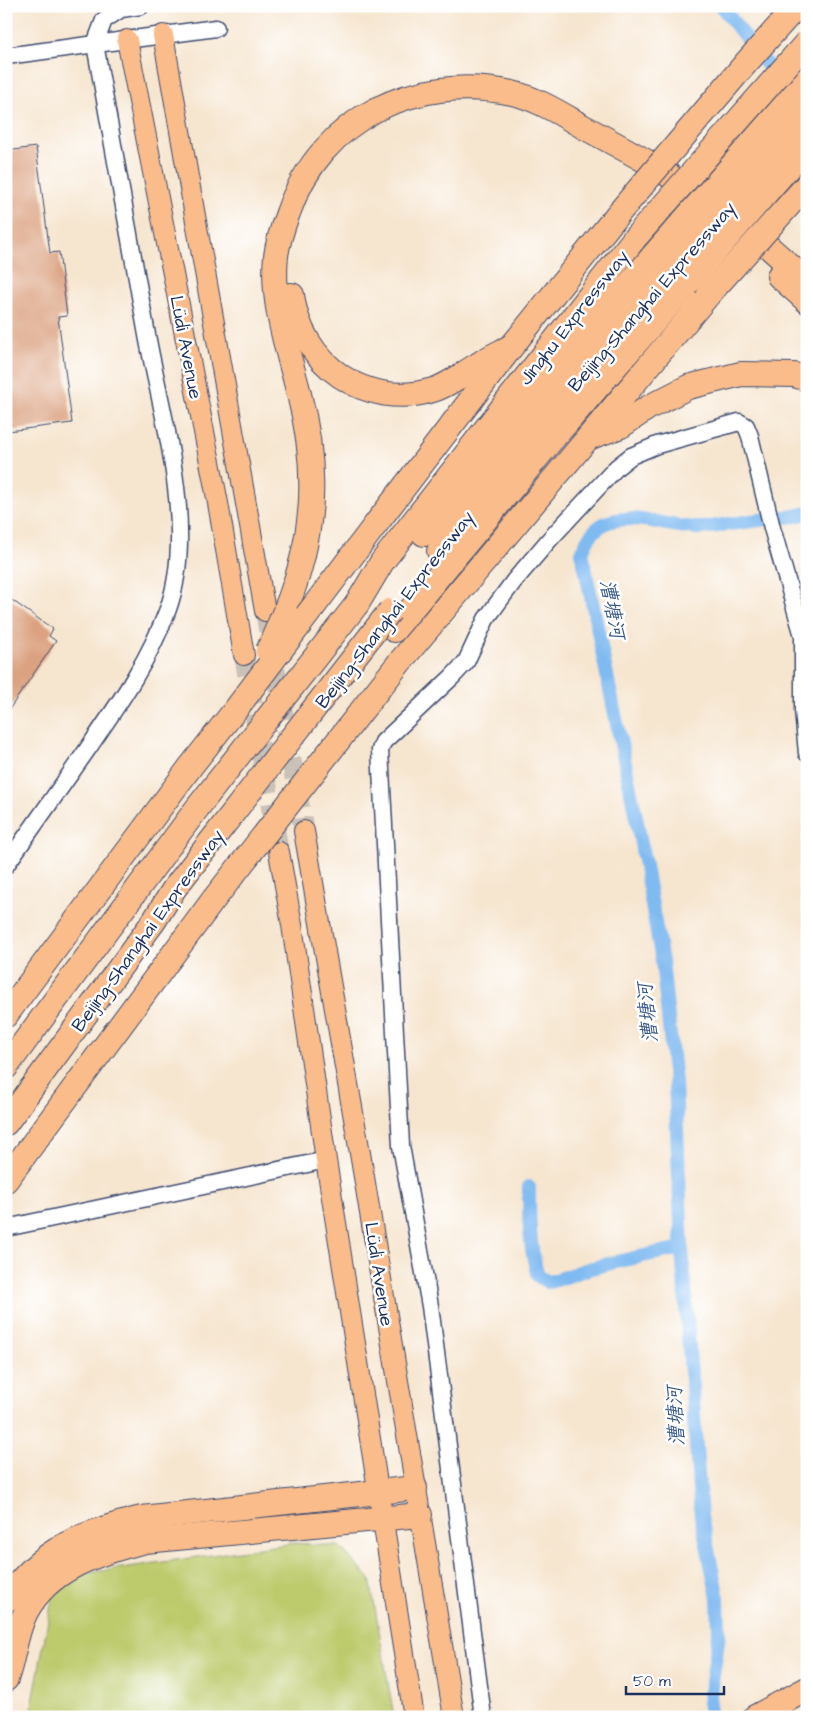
<svg xmlns="http://www.w3.org/2000/svg" width="813" height="1723" font-family="'Architects Daughter','LXGW WenKai TC',sans-serif">
<style>
.green{fill:#becb6d;stroke:#6c7d66}
.lines{fill:none;stroke-linecap:round;stroke-linejoin:round}
.canal{stroke:#7fbaf1;stroke-width:14}
.building{fill:#dba180}
.major-tunnel{stroke:#cac1b8;stroke-width:20;stroke-dasharray:20 10;stroke-linecap:butt}
.minor-casing{stroke:#3c4a6f;stroke-width:19}
.major-casing{stroke:#3c4a6f;stroke-width:22}
.highway-casing{stroke:#3c4a6f;stroke-width:26}
.minor{stroke:#fff;stroke-width:16}
.major{stroke:#fabc8b;stroke-width:20}
.highway{stroke:#fabc8b;stroke-width:24}
.highway-bridge-casing{stroke:#3c4a6f;stroke-width:26;stroke-linecap:butt}
.highway-bridge{stroke:#fabc8b;stroke-width:24}
.labels{text-anchor:middle;stroke-width:5;stroke-linejoin:round;paint-order:stroke}
.street-label{font-size:19px;fill:#1b2f5e;stroke:#fff}
.water-label{font-size:20px;font-style:italic;fill:#39598a;stroke:#fff}
</style>
<rect width="100%" height="100%" fill="#fff"/>
<filter id="ink" filterUnits="userSpaceOnUse"><feTurbulence type="fractalNoise" baseFrequency=".02" numOctaves="2"/><feDisplacementMap in="SourceGraphic" scale="10" xChannelSelector="R" yChannelSelector="G"/><feConvolveMatrix kernelMatrix="1 2 1 2 8 2 1 2 1" color-interpolation-filters="sRGB"/></filter>
<filter id="wash" filterUnits="userSpaceOnUse"><feTurbulence type="fractalNoise" baseFrequency=".0096" numOctaves="4" result="noise"/><feDisplacementMap in="SourceGraphic" scale="20" xChannelSelector="R" yChannelSelector="G"/><feGaussianBlur stdDeviation="1.12" result="paint"/><feColorMatrix in="noise" values="0 0 0 0 0 0 0 0 0 0 0 0 0 0 0 0 0 1.4 0 .05"/><feComposite in="paint" operator="in"/></filter>
<g filter="url(#wash)">
<rect width="100%" height="100%" fill="#f6e5cf"/>
<polygon class="green" points="294,1543 339,1546 370,1579 394,1717 30,1717 53,1594 87,1573"/>
<g class="lines">
<g class="canal">
<polyline points="721,6 796,102"/>
<path d="M 529,1187 C 529,1217 529,1247 538,1276 L 548,1282 C 563,1279 577,1272 592,1268 C 622,1260 652,1254 682,1248"/>
<path d="M 710,1717 L 709,1703 L 719,1634 L 718,1598 L 701,1516 L 682,1248 L 675,1082 L 662,961 L 638,827 L 582,553 C 600,496 658,528 700,528 C 712,528 725,524 738,523 C 757,520 776,518 795,516 L 807,513"/>
</g>
</g>
<g id="blocks">
<g class="building">
<polygon points="36,147 50,253 59,252 67,316 58,317 72,423 8,431 6,416 6,151"/>
<polygon points="6,596 53,629 49,636 56,641 6,714 6,631 12,622 6,617"/>
</g>
</g>
</g>
<g filter="url(#ink)">
<use href="#blocks" fill-opacity="0" stroke="#3c4a6f" stroke-width="1"/>
<g class="lines">
<g class="major-tunnel">
<polyline points="265,611 304,831"/>
<polyline points="244,655 279,852"/>
</g>
<defs>
<g id="minor">
<polyline points="6,56 216,28"/>
<path d="M 6,865 C 33,827 60,788 87,750 C 118,705 149,661 168,609 C 197,528 162,417 147,335 C 130,238 112,141 95,44 L 104,20 L 121,9 L 141,6"/>
<polyline points="6,1228 326,1160"/>
<polyline points="483,1717 430,1306 401,1146 380,750 383,742 452,677 466,662 486,619 514,581 549,540 617,467 631,456 657,445 739,422 746,426 750,436 772,528 803,636 803,710 807,753"/>
</g>
<g id="major">
<polyline points="163,35 265,611"/>
<polyline points="127,40 218,503 244,655"/>
<polyline points="304,831 360,1153 454,1717"/>
<polyline points="279,852 292,925 326,1160 414,1717"/>
</g>
<g id="highway">
<polyline points="745,226 807,281"/>
<polyline points="779,276 807,301"/>
<path d="M 292,295 C 301,364 365,410 433,390 C 450,385 463,373 479,364 C 489,357 501,352 512,346"/>
<polyline points="588,438 621,426 649,407 688,387 741,374 794,375 807,379"/>
<polyline points="376,524 512,346 617,215"/>
<polyline points="424,534 518,417 653,256"/>
<polyline points="439,551 535,431 670,271"/>
<polyline points="357,604 382,562 634,239"/>
<path d="M 285,611 C 315,537 319,471 299,394 C 288,350 271,303 276,256 C 278,241 283,226 288,213 C 321,117 416,73 512,93 C 536,98 561,114 582,126 C 604,138 627,150 649,163 C 666,173 682,184 698,195"/>
<polyline points="394,630 550,442 686,285"/>
<polyline points="399,663 709,294"/>
<polyline points="6,1015 191,766 236,709"/>
<polyline points="6,1067 198,807"/>
<polyline points="6,1123 154,921 174,889 205,849"/>
<polyline points="6,1180 214,899"/>
<path d="M 6,1600 C 41,1548 84,1532 142,1518 L 415,1488"/>
<path d="M 6,1679 C 14,1658 15,1633 26,1612 C 49,1568 100,1552 145,1541 L 420,1515"/>
<polyline points="755,1717 807,1689"/>
</g>
</defs>
<use href="#minor" class="minor-casing"/>
<use href="#major" class="major-casing"/>
<use href="#highway" class="highway-casing"/>
<use href="#minor" class="minor"/>
<use href="#major" class="major"/>
<use href="#highway" class="highway"/>
<defs>
<g id="highway-bridge">
<polyline points="617,215 746,63 797,6"/>
<polyline points="634,239 807,42"/>
<polyline points="653,256 807,80"/>
<polyline points="670,271 807,115"/>
<polyline points="686,285 807,146"/>
<polyline points="709,294 807,185"/>
<polyline points="268,651 285,611"/>
<polyline points="236,709 376,524"/>
<polyline points="198,807 357,604"/>
<polyline points="205,849 390,611"/>
<polyline points="214,899 399,663"/>
</g>
</defs>
<use href="#highway-bridge" class="highway-bridge-casing"/>
<use href="#highway-bridge" class="highway-bridge"/>
</g>
</g>
<g class="labels">
<g class="street-label">
<text transform="translate(651 296) rotate(-49)" y="7">Beijing–Shanghai Expressway</text>
<text transform="translate(573 317) rotate(-52)" y="7">Jinghu Expressway</text>
<text transform="translate(187 347) rotate(79)" y="7">Lüdi Avenue</text>
<text transform="translate(394 609) rotate(-52)" y="7">Beijing–Shanghai Expressway</text>
<text transform="translate(147 930) rotate(-54)" y="7">Beijing–Shanghai Expressway</text>
<text transform="translate(380 1274) rotate(81)" y="7">Lüdi Avenue</text>
</g>
<g class="water-label">
<text transform="translate(613 609) rotate(79)" y="7">漕塘河</text>
<text transform="translate(647 1013) rotate(-96)" y="7">漕塘河</text>
<text transform="translate(675 1416) rotate(-93)" y="7">漕塘河</text>
</g>
</g>
<rect width="813" height="1723" fill="none" stroke="#fff" stroke-width="25"/>
<path d="M626 1686v8h98v-8" fill="none" stroke="#1b2f5e" stroke-width="2.5"/>
<text x="633" y="1686" font-size="15" fill="#1b2f5e" stroke="#ffffff" stroke-width="4" paint-order="stroke">50 m</text>
</svg>
